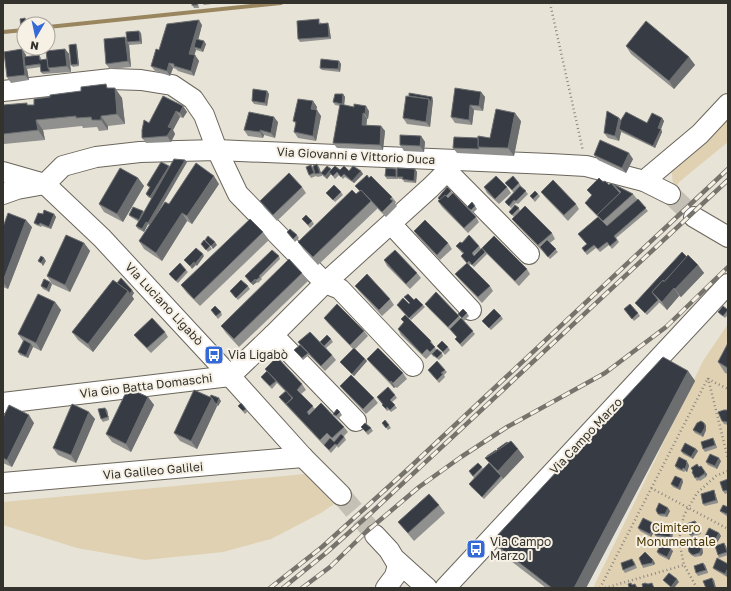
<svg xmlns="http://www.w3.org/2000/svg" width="731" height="591" font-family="'Golos Text',sans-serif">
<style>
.green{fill:#dfd1b2}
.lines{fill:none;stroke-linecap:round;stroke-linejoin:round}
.stream{stroke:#99865f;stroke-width:4}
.minor-tunnel{stroke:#c4c0b5;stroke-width:20;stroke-dasharray:20 10;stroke-linecap:butt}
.minor-casing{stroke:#6b665c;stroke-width:22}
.path{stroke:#8b877f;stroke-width:2.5;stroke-dasharray:1 3;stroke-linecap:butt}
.minor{stroke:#fff;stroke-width:20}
.rail-casing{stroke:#76736c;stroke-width:4.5}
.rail{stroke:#f6f0e5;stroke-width:3;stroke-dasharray:9;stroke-linecap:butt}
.wall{fill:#90908e}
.shaded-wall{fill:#6c6e70}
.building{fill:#373c44;stroke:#6c6e70}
.labels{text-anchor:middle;stroke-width:4;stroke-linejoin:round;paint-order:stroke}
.street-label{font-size:12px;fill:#34322d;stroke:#f6f0e5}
.poi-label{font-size:12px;fill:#34322d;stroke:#f6f0e5;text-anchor:start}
.park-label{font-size:12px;fill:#4c3802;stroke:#f6f0e5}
</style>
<rect width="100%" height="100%" fill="#e8e3d7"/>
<g class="green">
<polygon points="728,111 728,142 679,182 674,192 671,166"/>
<polygon points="728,324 728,588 593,588 703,361"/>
<polygon points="305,474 334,504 321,513 271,539 223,552 145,560 77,548 3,525 3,502"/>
</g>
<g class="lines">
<g class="stream">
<polyline points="48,27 281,3"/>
<polyline points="3,32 24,30"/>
</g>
<g class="minor-tunnel">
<polyline points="670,194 694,217"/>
<polyline points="341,495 375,535"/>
</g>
<defs>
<g id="minor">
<polyline points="3,91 111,79 141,80 172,85 193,99 204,115 217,150 238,194 325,283 340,289 413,366"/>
<polyline points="447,171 529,254"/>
<polyline points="3,172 45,184 102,238 230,376 303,457 341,495"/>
<polyline points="644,181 700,134 728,104"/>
<polyline points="3,194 17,189 45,184 63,166 96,157 140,152 217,150 550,164 586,166 644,181 670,194"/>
<polyline points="694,217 728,237"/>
<polyline points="391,224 471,310"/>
<polyline points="273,335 356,421"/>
<polyline points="3,403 230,376 273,335 325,283 431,187 447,171 455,160"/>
<polyline points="3,483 303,457"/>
<polyline points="375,535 389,550 398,565 395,576 386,588"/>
<polyline points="396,560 427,588"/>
<polyline points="445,588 728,284"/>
</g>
</defs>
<use href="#minor" class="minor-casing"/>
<g class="path">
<polyline points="550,3 583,151"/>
<polyline points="708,378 728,459"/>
<polyline points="708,379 728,389"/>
<polyline points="651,488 728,529"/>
<polyline points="600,588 708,378"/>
<polyline points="605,588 684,565"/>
<polyline points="697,588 684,565 679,540 684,515 697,493 716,476 728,471"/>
</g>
<use href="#minor" class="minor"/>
<defs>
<g id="rail">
<polyline points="270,588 322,547 407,470 728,169"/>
<polyline points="283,588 326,553 372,512 728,180"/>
<polyline points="302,588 330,567 366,532 419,487 461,457 507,427 605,373 666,327 728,267"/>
</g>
</defs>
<use href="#rail" class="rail-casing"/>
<use href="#rail" class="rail"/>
</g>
<g class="wall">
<polygon points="198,3 199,8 194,8 192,5"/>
<polygon points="202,3 212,3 212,4 204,5"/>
<polygon points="27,21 28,24 24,24 24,28 23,28 21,26"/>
<polygon points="321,22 321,24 329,26 331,39 300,42 298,39"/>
<polygon points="202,25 198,40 206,44 203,52 196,50 194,55 195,55 199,61 194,76 178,71 176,69 173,68 170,76 155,71 151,66 159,50"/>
<polygon points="141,33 142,44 129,45 131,67 110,69 106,64 125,37 127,40"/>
<polygon points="626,46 689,57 695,65 674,89 631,54"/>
<polygon points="77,47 79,66 73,67 71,65"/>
<polygon points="22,49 26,55 26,57 39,55 41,58 41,60 47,59 65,49 69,54 71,72 43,74 41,72 41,67 27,69 29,80 11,83 7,77"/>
<polygon points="339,61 341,64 340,72 322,70 320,68"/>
<polygon points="109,88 122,98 125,124 108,126 108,130 99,131 97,127 83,128 82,126 43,130 45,140 4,144 3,143 3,105 34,105 50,97"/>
<polygon points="267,91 269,94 267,106 254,104 252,101"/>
<polygon points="481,92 485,97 483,111 474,110 472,125 455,123 451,117"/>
<polygon points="343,94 345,97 344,105 369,111 368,119 367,119 366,125 381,126 385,131 383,150 337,148 333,143 340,106 335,105 333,102"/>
<polygon points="433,100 430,127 407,124 403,118"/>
<polygon points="313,101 317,107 316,110 321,116 316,141 298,138 294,132 296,124 293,121"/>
<polygon points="183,106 187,112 183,118 180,117 173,130 175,134 171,142 146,143 142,138 149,123"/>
<polygon points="619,118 621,120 647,123 662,118 664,121 661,129 662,132 655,148 621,132 619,141 608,138 604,133"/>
<polygon points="521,121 514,156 457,153 453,148 478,138 490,138"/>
<polygon points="278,122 275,138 264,135 263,138 248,136 244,130"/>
<polygon points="421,136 425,142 424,152 404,151 400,145"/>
<polygon points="594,155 633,159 626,173 598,160"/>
<polygon points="185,160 187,162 155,216 169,204 219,184 192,224 187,221 162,261 144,249 139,241 149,225 148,224 144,232 138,229 136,226 139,222 131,217 129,215 143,211 144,213 152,199 148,197 146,194 150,188 147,185 169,166 170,167"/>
<polygon points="311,165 313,167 319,167 321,173 331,169 361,171 363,174 354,183 345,177 343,179 339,175 335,179 331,174 327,179 323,176 321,173 322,176 317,177 315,174 316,176 311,178 309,175"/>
<polygon points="415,169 417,172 416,183 404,182 403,179 399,179 398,178 398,179 387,179 385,176 397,170"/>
<polygon points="138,178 144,186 123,222 104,212 99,204"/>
<polygon points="369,178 392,197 396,202 395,204 397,206 386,217 377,208 377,209 318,265 304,250 298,242 356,194 360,191 355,186"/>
<polygon points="603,182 616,189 613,184 633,194 637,199 648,211 616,238 619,242 612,249 609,245 600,252 596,248 587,255 582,248 587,244 578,234 598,217 589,208 585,203 592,196 587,190"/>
<polygon points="505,183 519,183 521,186 528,194 518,204 516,203 511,208 505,202 514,193"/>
<polygon points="302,187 306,193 277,221 264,207 260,201"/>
<polygon points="484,187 507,187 511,193 499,204 487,193"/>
<polygon points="451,191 476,217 479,222 468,233 442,207 438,201 439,200 438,198"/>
<polygon points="341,192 343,195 335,202 326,193"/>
<polygon points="541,192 576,204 579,209 568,221 545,197"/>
<polygon points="538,194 540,196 535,202 530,196"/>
<polygon points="475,206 477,209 473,213 467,207"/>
<polygon points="519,208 520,211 552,233 555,239 550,243 558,252 550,259 516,224 512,219 514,217 509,212"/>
<polygon points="43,214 54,214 56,217 51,229 42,226 41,227 36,225 34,223"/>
<polygon points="302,219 312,221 314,224 310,228"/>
<polygon points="3,227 32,227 8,289 3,287"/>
<polygon points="414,231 448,243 452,249 440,260 418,237"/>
<polygon points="263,232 269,240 200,306 187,293 181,285"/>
<polygon points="287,232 297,235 299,238 295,242"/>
<polygon points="84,243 90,251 70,292 52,284 47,276"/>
<polygon points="462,243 479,246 481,249 474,255 474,256 482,248 527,269 530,274 519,286 487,254 474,267 471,264 469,265 490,286 493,291 482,303 459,279 455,274 467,263 461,256 463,254 456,246"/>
<polygon points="201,244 210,246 212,249 208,252"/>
<polygon points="279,256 280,259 261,278 262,279 258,283 257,282 253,285 245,276"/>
<polygon points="384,260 417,273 421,278 410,289 387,266"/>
<polygon points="698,265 704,273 681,297 679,296 667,310 659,302 660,302 647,315 635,303"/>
<polygon points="186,270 188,272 178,283 171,277 169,274"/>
<polygon points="302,273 308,281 239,347 226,333 221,326"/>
<polygon points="117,283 132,290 134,293 132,296 134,299 93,352 78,340 72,332"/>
<polygon points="52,284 49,292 43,289 41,286"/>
<polygon points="248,286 250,289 238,300 230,291"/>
<polygon points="355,286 390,299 394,305 382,316 359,291"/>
<polygon points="404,297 414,300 423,305 425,307 411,320 397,305 409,304 410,304"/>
<polygon points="55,302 61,310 41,351 33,347 28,358 20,355 18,352 23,341 18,334"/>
<polygon points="425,304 459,316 475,334 462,347 455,339 457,337 429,309"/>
<polygon points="624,309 638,313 640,316 634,321"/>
<polygon points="211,310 221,312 222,315 218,319"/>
<polygon points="728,310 728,315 725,318 718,312"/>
<polygon points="467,313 469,316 464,321 458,314"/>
<polygon points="501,316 503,319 491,330 482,321"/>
<polygon points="324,318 364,331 368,336 355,349 367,361 354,376 340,362 353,349 328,323"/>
<polygon points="401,319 431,341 436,349 442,353 443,356 439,360 434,356 434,357 431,354 426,359 401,335 398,329 404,323"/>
<polygon points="165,332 168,337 151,353 138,340 134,335"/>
<polygon points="331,339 333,342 326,348 332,355 336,360 325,371 309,355 303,360 294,350 300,345 298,342 320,342"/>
<polygon points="728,343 728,374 725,373 718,362"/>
<polygon points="437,346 448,347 450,350 445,355"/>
<polygon points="367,359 403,373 407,379 397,388 395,387 394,388 371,364"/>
<polygon points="265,369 302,384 306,390 301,394 315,409 344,427 348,432 344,436 346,440 338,448 337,446 331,453 281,400 279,397 285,391 277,383 272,389 263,380 261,377 267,371"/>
<polygon points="428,370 445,370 447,372 444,375 445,377 439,383"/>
<polygon points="688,371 695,381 586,588 546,588 502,554 495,544"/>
<polygon points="340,386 374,398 378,403 366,414 344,391"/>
<polygon points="395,395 397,398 392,402 397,408 391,412 389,410 387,411 384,407 382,405 382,404 377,397"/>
<polygon points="148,397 154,405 131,452 112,442 106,434"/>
<polygon points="210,397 221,401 218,406 217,406 197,449 180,441 174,433"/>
<polygon points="238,406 246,409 248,411 245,414"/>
<polygon points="107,410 109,420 103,422 101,419"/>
<polygon points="728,410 728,425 724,424 722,421"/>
<polygon points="89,412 95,419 76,463 58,455 53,448"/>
<polygon points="340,412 342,415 338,419 333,414"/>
<polygon points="3,418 34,423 12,467 3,463"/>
<polygon points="382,423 389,425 391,428 388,430"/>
<polygon points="706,425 706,430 703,437 695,433 693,430"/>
<polygon points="361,427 371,428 373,431 368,435"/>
<polygon points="714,440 717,448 705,452 703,449"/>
<polygon points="508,443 518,449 524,457 484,499 471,487 469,484 474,478 469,471 482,467 483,469 489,463 485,458"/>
<polygon points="696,449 698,451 693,459 683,454 681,451"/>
<polygon points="721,461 717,469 708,465 706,462"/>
<polygon points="688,463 689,466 687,472 685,471 684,472 677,469 675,466"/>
<polygon points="701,466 707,474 706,477 700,481 699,480 697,481 692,472"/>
<polygon points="682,479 683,482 680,490 673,487 671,484"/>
<polygon points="728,479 728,493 725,494 723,491"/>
<polygon points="714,490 715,493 718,503 705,506 703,504"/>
<polygon points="439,505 445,513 414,541 404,529 398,522"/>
<polygon points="728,507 728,517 722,513 720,511"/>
<polygon points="670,511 667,517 660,516 658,514"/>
<polygon points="697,523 701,534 692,537 690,535"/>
<polygon points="655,524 657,526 673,531 672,540 657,537 655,535 656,528 651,537 640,531 638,528"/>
<polygon points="719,533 721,536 715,546 706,541 704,538"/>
<polygon points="726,546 728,555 719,558 718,555"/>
<polygon points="702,547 703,553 701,556 695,557 691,555 689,552"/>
<polygon points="673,551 669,560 659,555 657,552"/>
<polygon points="639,558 655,563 654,565 643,568 642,565"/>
<polygon points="717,558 727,577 715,570 713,568"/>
<polygon points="634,561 637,568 625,573 623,570"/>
<polygon points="705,565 708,573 698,576 696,573"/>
</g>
<g class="shaded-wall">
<polygon points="25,18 27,21 28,24 26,24"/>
<polygon points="199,20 202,25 196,48 194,47 196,50 193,59 189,54"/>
<polygon points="328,23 329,26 331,39 329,37"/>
<polygon points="139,31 141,33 142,44 140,41"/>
<polygon points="125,37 129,42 127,42 129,45 131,67 128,61"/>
<polygon points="204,41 206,44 203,52 201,49"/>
<polygon points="76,44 77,47 79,66 78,64"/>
<polygon points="22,49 26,55 27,66 25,66 27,69 29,80 25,75"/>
<polygon points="65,49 69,54 71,72 67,66"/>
<polygon points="195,55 199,61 194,76 191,71"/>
<polygon points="689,57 695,65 674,89 669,81"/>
<polygon points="339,61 341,64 340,72 338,69"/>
<polygon points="169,63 173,68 170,76 167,71"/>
<polygon points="115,88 122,98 125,124 117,114"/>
<polygon points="267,91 269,94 267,106 265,103"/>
<polygon points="481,92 485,97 483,111 479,106"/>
<polygon points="343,94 345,97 344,106 342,104"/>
<polygon points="432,97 433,100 430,127 426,122 429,99"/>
<polygon points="313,101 317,107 315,115 311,109"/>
<polygon points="470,105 474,110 472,125 469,120"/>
<polygon points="183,106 187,112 183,118 180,113"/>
<polygon points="366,106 369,111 368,119 365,114"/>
<polygon points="317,110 321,116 316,141 313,136"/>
<polygon points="176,111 180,117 173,130 175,134 171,142 167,136 168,127"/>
<polygon points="363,113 367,119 366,130 362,125"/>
<polygon points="515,113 521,121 514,156 508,148"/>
<polygon points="101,116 108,126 108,130 101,120"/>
<polygon points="274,117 278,122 275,138 271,133"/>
<polygon points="619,118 623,123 619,129 621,132 619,141 615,136"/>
<polygon points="662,118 664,121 661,129 662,132 655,148 653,146 658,128"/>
<polygon points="36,120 43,130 45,140 38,130"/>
<polygon points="381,126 385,131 383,150 380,145"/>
<polygon points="260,130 264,135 263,138 260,132"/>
<polygon points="421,136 425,142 424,152 420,146"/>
<polygon points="629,153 633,159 626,173 622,168"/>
<polygon points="185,160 187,162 150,226 148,223"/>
<polygon points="317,164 319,167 322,176 320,173"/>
<polygon points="169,166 171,168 152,200 150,197"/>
<polygon points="331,169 333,171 329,172 331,174 327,179 325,176"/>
<polygon points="415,169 417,172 416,183 414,181"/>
<polygon points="361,171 363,174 354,183 352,181"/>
<polygon points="214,176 219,184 192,224 187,216"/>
<polygon points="138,178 144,186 123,222 117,214"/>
<polygon points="143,211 145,214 141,222 139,220"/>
<polygon points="182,213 187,221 162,261 156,253"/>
<polygon points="54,214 56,217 51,229 49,227"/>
<polygon points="26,220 32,227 8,289 3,282 3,281"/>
<polygon points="146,222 148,224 144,232 142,229"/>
<polygon points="215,242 217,245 213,249 211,246"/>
<polygon points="84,243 90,251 70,292 65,285"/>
<polygon points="203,254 204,256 197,266 195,264"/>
<polygon points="44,258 46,261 43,266 41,263"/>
<polygon points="194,262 196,265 192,269 190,266"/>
<polygon points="698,265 704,273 681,297 675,289"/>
<polygon points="255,279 257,282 253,285 251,283"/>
<polygon points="50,282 52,284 49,292 47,289"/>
<polygon points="674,288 679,296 667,310 662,302"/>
<polygon points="132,290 134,293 132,296 134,299 93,352 88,344 128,291"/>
<polygon points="55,302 61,310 41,351 36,343"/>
<polygon points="31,344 33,347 28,358 26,356"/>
<polygon points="365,359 367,361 354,376 352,374"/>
<polygon points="688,371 695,381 586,588 574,588"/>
<polygon points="391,381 395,387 394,388 390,382"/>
<polygon points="148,397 154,405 131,452 126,444"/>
<polygon points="212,398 217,406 197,449 191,441"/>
<polygon points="219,398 221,401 218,406 217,404"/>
<polygon points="105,408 107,410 109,420"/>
<polygon points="89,412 95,419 76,463 71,455"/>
<polygon points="29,415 34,423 12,467 7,460"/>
<polygon points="704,423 706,425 706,430 703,437 701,434"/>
<polygon points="713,438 714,440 717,448 715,445"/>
<polygon points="518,449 524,457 503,479 498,471"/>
<polygon points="696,449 698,451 693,459 691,457"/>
<polygon points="719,458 721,461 717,469 715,466"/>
<polygon points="687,461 689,466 687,472 685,469"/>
<polygon points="705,472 707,474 706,477 704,474"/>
<polygon points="682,479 683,482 680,490 678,488"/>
<polygon points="714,490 715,493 718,503 716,500"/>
<polygon points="668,508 670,511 667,517 665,514"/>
<polygon points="695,521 697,523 701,534 699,532"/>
<polygon points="655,524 657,527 651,537 650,534"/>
<polygon points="671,529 673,531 672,540 670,537"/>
<polygon points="719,533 721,536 715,546 713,543"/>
<polygon points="724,543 726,546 728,554 727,552"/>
<polygon points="700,544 702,547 703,553 701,556 699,553"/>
<polygon points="671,549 673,551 669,560 667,557"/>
<polygon points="653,560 655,563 654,565 652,563"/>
<polygon points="703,563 705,565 708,573 706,570"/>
<polygon points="728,568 728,574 727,577 725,574"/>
<polygon points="712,578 714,580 716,588 715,588"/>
<polygon points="677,579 679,582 674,588 671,588 671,587"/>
</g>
<g class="building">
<rect x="192" y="3" width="5" height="2"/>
<polygon points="25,18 26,24 24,24 24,25 21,26 20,19"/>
<polygon points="319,19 319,24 328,23 329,37 298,39 297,21"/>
<polygon points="199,20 189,54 195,55 191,71 174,66 174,64 169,63 167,71 151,66 156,49 159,50 167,24"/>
<polygon points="646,21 689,57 669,81 626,46"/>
<polygon points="139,31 140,41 127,42 126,32"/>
<polygon points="125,37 128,61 106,64 104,39"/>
<polygon points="196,39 204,41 201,49 194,47"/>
<polygon points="76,44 78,64 71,65 69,45"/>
<polygon points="22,49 25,75 7,77 4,52"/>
<polygon points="65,49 67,66 48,68 46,51"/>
<polygon points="39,55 40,60 47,59 48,68 50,71 41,72 40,64 25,66 24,57"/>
<polygon points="321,59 339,61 338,69 320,68"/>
<polygon points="106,84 107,88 115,88 117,114 101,116 101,120 92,120 91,117 76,118 76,116 36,120 38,130 3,134 3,105 27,103 27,105 34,105 34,99 50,97 50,95 81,91 81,87"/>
<polygon points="455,88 481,92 479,106 470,105 469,120 451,117"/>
<polygon points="253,89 267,91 265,103 252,101"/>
<polygon points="409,93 432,97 431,102 429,99 409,96"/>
<polygon points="335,94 343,94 342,104 333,102"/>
<polygon points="163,96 183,106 180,113 176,111 168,127 172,128 167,136 142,138 142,130 144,120 149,123"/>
<polygon points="406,96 429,99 426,122 403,118"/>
<polygon points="298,99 313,101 311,109 317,110 313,136 294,132 296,122 293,121"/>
<polygon points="340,104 354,107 354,104 366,106 365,114 363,113 362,125 381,126 380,145 333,143"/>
<polygon points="496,109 515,113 508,148 478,147 478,136 490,138"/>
<polygon points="607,111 619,118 615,136 604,133"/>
<polygon points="249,112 274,117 271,133 260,130 260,132 244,130"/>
<polygon points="626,112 647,123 652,113 662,118 658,128 661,129 653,146 619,129 621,120"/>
<polygon points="400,135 421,136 420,146 400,145"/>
<polygon points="454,137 478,138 478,147 479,149 453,148"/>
<polygon points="600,140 629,153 622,168 594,155"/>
<polygon points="174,159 185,160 148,223 146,222 142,229 136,226"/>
<polygon points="161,162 169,166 150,197 146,194 150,187 147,185"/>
<polygon points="196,163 214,176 187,216 182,213 156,253 139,241 165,202 169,204"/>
<polygon points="317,164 320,173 315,174 313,166"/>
<polygon points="311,165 314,173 309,175 306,167"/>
<polygon points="327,166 331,169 325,176 321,173"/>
<polygon points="335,166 340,170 344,166 349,171 353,166 361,171 352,181 344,174 341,177 337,172 333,176 329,172"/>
<polygon points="120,168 138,178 117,214 99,204"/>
<polygon points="386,168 396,169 396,177 385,176"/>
<polygon points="397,168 415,169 414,181 402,179 403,177 397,177"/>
<polygon points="289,173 302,187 273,215 260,201"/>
<polygon points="367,175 369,178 371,176 392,197 390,199 393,201 382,212 361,190 360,191 355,186"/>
<polygon points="496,176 507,187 495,199 484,187"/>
<polygon points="513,176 519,183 512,190 505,183"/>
<polygon points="599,178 603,182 605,181 609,185 611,183 620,193 597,215 599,217 585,203 592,195 587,190"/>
<polygon points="553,180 576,204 564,215 541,192"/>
<polygon points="613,184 633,194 603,221 597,215 621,192"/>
<polygon points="334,185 341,192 333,200 326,193"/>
<polygon points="520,186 526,191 516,201 514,200 509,206 505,202"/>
<polygon points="447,187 451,191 446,196 445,195 440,200 438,198"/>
<polygon points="352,190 356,194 361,190 371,201 313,257 298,242"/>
<polygon points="535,191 538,194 533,199 530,196"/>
<polygon points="453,193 476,217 464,228 438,201 445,195 448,198"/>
<polygon points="638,199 646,208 614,236 617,240 610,246 607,242 598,249 594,245 585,252 582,248 587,244 578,234 598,217 607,226"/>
<polygon points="472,202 475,206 471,210 467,207"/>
<polygon points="515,205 519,208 512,215 509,212"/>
<polygon points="525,206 552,233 538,245 512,219"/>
<polygon points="133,207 143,211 139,220 129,215"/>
<polygon points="44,210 54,214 49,227 40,223 39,225 34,223 38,213 43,214"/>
<polygon points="8,213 26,220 3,281 3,227"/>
<polygon points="306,215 312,221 308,225 302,219"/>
<polygon points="250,219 263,232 194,299 181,285"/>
<polygon points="425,220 448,243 437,255 414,231"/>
<polygon points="290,229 297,235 293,239 287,232"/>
<polygon points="66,235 84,243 65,285 47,276"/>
<polygon points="469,235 479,246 472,253 474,256 482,248 485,252 472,265 469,261 467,263 461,256 464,253 456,246 460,242 462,243"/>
<polygon points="208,236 215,242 211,246 205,240"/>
<polygon points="494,236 527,269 515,281 482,248"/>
<polygon points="204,240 210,246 206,250 201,244"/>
<polygon points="547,240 556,249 548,257 540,247"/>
<polygon points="196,248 203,254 195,264 194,262 190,266 184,260"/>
<polygon points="272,250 279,256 259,276 260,277 256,280 255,279 251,283 245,276"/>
<polygon points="395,250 417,273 406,284 384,260"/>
<polygon points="682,252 687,257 664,282 663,280 652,292 658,300 645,313 635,303"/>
<polygon points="688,255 698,265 675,289 674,288 662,302 652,292 663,280 664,282"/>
<polygon points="41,256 44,258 41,263 38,261"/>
<polygon points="289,259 302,273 234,339 221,326"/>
<polygon points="180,263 186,270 176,281 169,274"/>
<polygon points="467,263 490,286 478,297 455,274"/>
<polygon points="367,274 390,299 379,310 355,286"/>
<polygon points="121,278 132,290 130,294 128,291 117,283"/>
<polygon points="44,279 50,282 47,289 41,286"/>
<polygon points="113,280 128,291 88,344 72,332"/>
<polygon points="241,280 248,286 236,298 230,291"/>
<polygon points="436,292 459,316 448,327 425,304"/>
<polygon points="38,294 55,302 36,343 18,334"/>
<polygon points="408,294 414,300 416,298 423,305 409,318 397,305 403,298 409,304 410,303 404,297"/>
<polygon points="337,304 364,331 350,345 324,318"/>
<polygon points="630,304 638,313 632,319 624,309"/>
<polygon points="215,306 221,312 216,316 211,310"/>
<polygon points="723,306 728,310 723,316 718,312"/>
<polygon points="463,309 467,313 462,318 458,314"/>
<polygon points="494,309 501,316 489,328 482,321"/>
<polygon points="405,315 431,341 430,342 435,347 430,352 427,349 422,354 398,329 404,322 401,319"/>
<polygon points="152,318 165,332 147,348 134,335"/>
<polygon points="461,318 473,331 460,344 455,339 457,337 450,329"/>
<polygon points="310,332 332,355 321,366 298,342"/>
<polygon points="327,335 331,339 324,346 320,342"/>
<polygon points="24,340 31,344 26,356 18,352"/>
<polygon points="442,341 448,347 443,352 437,346"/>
<polygon points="728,343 728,368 718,362"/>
<polygon points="300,345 308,353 302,358 294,350"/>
<polygon points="354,348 365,359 352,374 340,362"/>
<polygon points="378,348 403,373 393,383 391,381 390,382 367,359"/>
<polygon points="437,349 442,353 437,358 432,354"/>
<polygon points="277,357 302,384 297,390 313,406 307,412 309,415 321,403 344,427 332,438 327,433 320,440 286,404 293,398 265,369"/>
<polygon points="663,357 688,371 574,588 552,588 495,544 494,539"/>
<polygon points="437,361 445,370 441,373 443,374 437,380 428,370"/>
<polygon points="267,371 276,381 270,386 261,377"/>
<polygon points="351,375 374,398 363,409 340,386"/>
<polygon points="388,387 395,395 390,400 395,405 390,410 387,407 386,409 382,405 383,404 377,397"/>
<polygon points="128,388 148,397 126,444 106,434"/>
<polygon points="194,390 212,398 191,441 174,433"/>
<polygon points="286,391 292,398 286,404 288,406 279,397"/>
<polygon points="211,395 219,398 217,404 215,403 212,398 210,397"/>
<polygon points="241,403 246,409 243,411 238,406"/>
<polygon points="72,404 89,412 71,455 53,448"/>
<polygon points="9,405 29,415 7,460 3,458 3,418"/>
<polygon points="105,408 108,417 101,419 98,409"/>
<polygon points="337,409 340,412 336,416 333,414"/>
<polygon points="724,410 728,410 728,422 727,422 722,421 718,412"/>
<polygon points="385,420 389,425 386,428 382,423"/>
<polygon points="701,421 704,423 705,427 701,434 693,430 697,423"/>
<polygon points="365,423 371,428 366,432 361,427"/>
<polygon points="341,434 344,437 337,445 335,444 329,450 324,445 330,438 334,442"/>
<polygon points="713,438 715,445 703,449 701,442"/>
<polygon points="511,441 518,449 498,471 485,458"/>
<polygon points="507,442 508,443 498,450 497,449"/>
<polygon points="685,443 696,449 691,457 681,451"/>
<polygon points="496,450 497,451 487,457 487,456"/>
<polygon points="710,454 719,458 715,466 706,462"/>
<polygon points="679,457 687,461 686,462 687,463 685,469 683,468 682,470 675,466"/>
<polygon points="478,463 482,467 473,476 469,471"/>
<polygon points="489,463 501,476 482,497 469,484"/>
<polygon points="697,464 699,467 701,466 705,472 704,474 698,478 697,477 695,478 692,472 693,471 691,468"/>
<polygon points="675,476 682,479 678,488 671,484"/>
<polygon points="728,479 728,490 723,491 720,482"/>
<polygon points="714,490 716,500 703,504 701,494"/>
<polygon points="429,494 439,505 408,533 398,522"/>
<polygon points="659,503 668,508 665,514 658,514 656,510"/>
<polygon points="723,505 728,507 728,512 727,514 720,511"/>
<polygon points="643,518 655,524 650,534 638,528"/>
<polygon points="695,521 699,532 690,535 686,524"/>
<polygon points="657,524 666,524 671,529 670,537 655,535"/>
<polygon points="709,528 719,533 713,543 704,538"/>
<polygon points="696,542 700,544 701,550 699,553 693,555 689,552 688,546 691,543"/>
<polygon points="724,543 727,552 718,555 715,546"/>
<polygon points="661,544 671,549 667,557 657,552"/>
<polygon points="645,552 653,560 652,563 642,565 639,558"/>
<polygon points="717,558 728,564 728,568 725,574 713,568"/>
<polygon points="632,559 635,565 623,570 621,563"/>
<polygon points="703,563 706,570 696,573 694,566"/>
<polygon points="669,573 677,579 671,587 663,580"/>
<polygon points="712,578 715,588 706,588 703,581"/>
<polygon points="631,583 632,585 635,584 637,588 627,588 629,587 628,584"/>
<polygon points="645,583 648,584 652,583 654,588 643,588 642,584"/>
</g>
<defs>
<symbol id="bus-square" viewBox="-11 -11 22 22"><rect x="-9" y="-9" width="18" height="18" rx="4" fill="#3469d8" stroke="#f6f0e5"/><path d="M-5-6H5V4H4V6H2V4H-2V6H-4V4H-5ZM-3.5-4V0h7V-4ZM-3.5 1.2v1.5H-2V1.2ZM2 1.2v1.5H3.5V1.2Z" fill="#fff"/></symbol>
</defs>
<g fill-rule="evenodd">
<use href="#bus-square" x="203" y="344" width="22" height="22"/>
<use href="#bus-square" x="465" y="538" width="22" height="22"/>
</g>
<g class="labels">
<g class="street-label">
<text transform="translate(356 156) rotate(3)" y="4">Via Giovanni e Vittorio Duca</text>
<text transform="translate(164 304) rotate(47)" y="4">Via Luciano Ligabò</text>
<text transform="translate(146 386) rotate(-7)" y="4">Via Gio Batta Domaschi</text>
<text transform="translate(586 436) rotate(-47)" y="4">Via Campo Marzo</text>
<text transform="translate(153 471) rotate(-5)" y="4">Via Galileo Galilei</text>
</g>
<g class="poi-label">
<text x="228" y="359">Via Ligabò</text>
<text x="490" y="546">Via Campo<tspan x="490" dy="14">Marzo I</tspan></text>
</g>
<g class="park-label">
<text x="676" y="532">Cimitero<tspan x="676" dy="14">Monumentale</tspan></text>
</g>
</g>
<rect width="731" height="591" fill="none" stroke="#34322d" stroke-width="8"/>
<g transform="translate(36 36) rotate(189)"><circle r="19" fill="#f6f0e5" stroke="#a8a49b"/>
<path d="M0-3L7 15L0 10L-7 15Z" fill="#3469d8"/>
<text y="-6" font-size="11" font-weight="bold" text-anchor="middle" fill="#34322d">N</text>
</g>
</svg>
